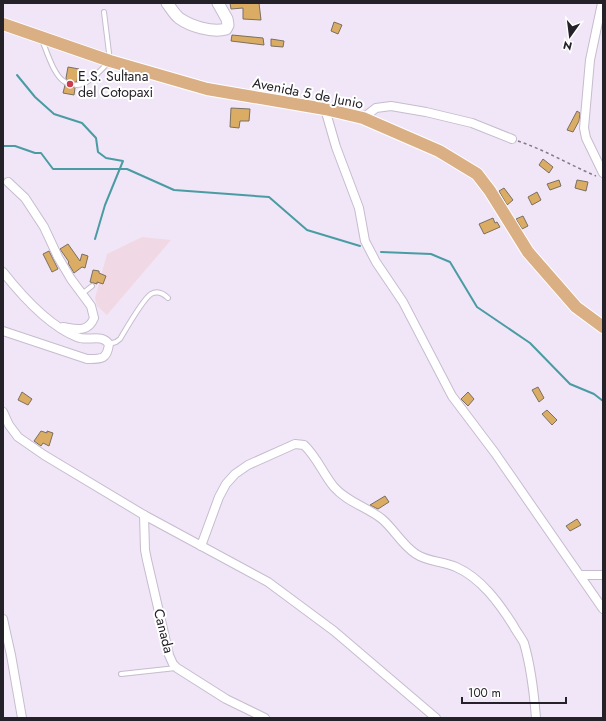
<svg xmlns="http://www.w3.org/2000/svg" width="606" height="721" font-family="Jost,sans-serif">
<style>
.industrial{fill:#f0d9e5}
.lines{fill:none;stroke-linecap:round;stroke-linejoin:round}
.stream{stroke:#4a9ca2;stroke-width:2}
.building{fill:#dbac64;stroke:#7a6f60}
.lane-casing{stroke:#c6bcce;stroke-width:6}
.street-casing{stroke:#c6bcce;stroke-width:10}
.secondary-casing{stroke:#c6bcce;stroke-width:13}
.primary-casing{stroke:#fff;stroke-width:14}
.path{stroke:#837c88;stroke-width:1.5;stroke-dasharray:3 3;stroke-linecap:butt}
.lane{stroke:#fff;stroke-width:4}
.street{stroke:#fff;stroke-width:8}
.secondary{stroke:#fff;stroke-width:11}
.primary{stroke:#daaf84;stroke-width:12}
.poi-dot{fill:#cc3c4f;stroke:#fff;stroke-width:1.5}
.labels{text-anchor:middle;stroke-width:4;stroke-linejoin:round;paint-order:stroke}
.poi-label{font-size:14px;fill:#252128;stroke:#fff;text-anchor:start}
.street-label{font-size:14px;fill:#252128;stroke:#fff}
</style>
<rect width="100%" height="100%" fill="#f0e6f8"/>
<polygon class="industrial" points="142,237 171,240 107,315 97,306 95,298 107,254"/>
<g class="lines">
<g class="stream">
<polyline points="17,75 35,97 54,114 82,123 96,138 98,152 106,158 123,161 105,205 95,239"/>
<polyline points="3,146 15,146 35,153 41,153 53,169 127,169 174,190 269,197 307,230 360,246"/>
<polyline points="381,252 431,254 450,262 477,307 530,343 570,384 594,394 603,401"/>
</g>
</g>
<g class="building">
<polygon points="230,3 259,3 261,20 243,19 243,8 231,9"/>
<polygon points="334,22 342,25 338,34 331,31"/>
<polygon points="232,35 263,38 264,45 231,41"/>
<polygon points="271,39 284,41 283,47 271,46"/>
<polygon points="68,67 79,69 77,81 73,84 73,87 75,88 74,95 63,93 65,85 68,83 66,78"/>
<polygon points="231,108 250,109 249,121 240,121 239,128 230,127"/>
<polygon points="577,111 580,113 579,121 573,132 567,130"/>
<polygon points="543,159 553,167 549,173 539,165"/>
<polygon points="559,180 561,186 550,190 547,184"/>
<polygon points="577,180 588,182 586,191 575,188"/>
<polygon points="504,188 513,200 507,205 499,191"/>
<polygon points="537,192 541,200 532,205 528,197"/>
<polygon points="523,216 528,226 522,229 516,219"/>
<polygon points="493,218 495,223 497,222 500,227 484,234 479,224"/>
<polygon points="68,244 80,261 82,254 88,256 85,268 82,267 74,273 68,263 69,262 60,249"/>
<polygon points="49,251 58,269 52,272 43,254"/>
<polygon points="93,270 99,271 99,273 106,276 103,284 97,282 97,284 90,282"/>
<polygon points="538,387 544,398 539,402 532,390"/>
<polygon points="22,392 32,399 28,405 18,400"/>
<polygon points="468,392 474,399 468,406 461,399"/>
<polygon points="547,410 557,420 552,425 542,414"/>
<polygon points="41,431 47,433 47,431 53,433 49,446 43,443 41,446 34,441"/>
<polygon points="385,496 389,502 378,509 370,505"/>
<polygon points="577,519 581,525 570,531 566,526"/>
</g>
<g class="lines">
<defs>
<g id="lane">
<path d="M 42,40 C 47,52 54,76 65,82"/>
<path d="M 76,85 C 90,85 100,70 110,61 L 104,12"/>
<polyline points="82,294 92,286"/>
<path d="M 109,344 L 116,342 L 120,339 C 126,329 143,299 151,294 C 158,290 164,294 168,298"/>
<polyline points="121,674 176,668"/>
</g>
<g id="street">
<polyline points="602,3 590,60 584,128 586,138 603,173"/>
<polyline points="325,109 336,147 359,208 365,241 376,262 403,302 452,396 495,453 603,609"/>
<polyline points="363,118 376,108 391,106 426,112 472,123 512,139"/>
<path d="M 8,182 L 25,198 L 44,227 L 58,257 L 71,279 L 91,306 L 94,318 C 88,333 76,329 63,327"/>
<path d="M 3,272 C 22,296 49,326 77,337 C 88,342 101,333 109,344 C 107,360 101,359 87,359 L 3,331"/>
<polyline points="3,412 9,425 18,437 44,455 144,515 268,582 334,631 436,718"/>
<polyline points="144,515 145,550 147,560 169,655 173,664 177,668 226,699 265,718"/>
<path d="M 201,546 L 219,497 L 226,484 L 235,474 L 248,465 L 295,444 L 304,445 C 317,457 323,474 334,487 C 347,502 367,507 382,519 C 394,529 402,545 416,554 C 428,562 443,561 456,567 C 481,578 499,603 513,625 C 516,631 521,637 524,643 C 531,667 534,693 536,718"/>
<polyline points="581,575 603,575"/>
<polyline points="3,619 11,655 22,718"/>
</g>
<path id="secondary" d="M 167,3 C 171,8 174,14 179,18 C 190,26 212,33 226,29 L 228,25 L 227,19 L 218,3"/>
<polyline id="primary" points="3,24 110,61 207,89 325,109 363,118 439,151 477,174 490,191 528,252 576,307 603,327"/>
</defs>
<use href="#lane" class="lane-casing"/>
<use href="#street" class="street-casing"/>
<use href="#secondary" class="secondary-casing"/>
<use href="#primary" class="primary-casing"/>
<path class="path" d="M 518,141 C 545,150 570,165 596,176"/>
<use href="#lane" class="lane"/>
<use href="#street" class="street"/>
<use href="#secondary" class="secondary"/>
<use href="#primary" class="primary"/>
</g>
<circle class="poi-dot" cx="70" cy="84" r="4"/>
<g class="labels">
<g class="poi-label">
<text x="78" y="81">E.S. Sultana<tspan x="78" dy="16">del Cotopaxi</tspan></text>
</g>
<g class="street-label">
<text transform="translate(308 93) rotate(11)" y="5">Avenida 5 de Junio</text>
<text transform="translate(164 631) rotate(76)" y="5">Canada</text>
</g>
</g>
<rect width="606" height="721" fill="none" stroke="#252128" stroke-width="8"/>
<g transform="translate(570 36) rotate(194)" stroke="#ffffff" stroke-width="3" paint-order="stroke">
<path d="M0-3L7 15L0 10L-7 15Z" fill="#252128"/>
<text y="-6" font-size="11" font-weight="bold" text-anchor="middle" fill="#252128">N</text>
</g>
<path d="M462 697v6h104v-6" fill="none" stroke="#252128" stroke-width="2"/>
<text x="468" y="697" font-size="12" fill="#252128" stroke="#ffffff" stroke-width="3" paint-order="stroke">100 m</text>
</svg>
